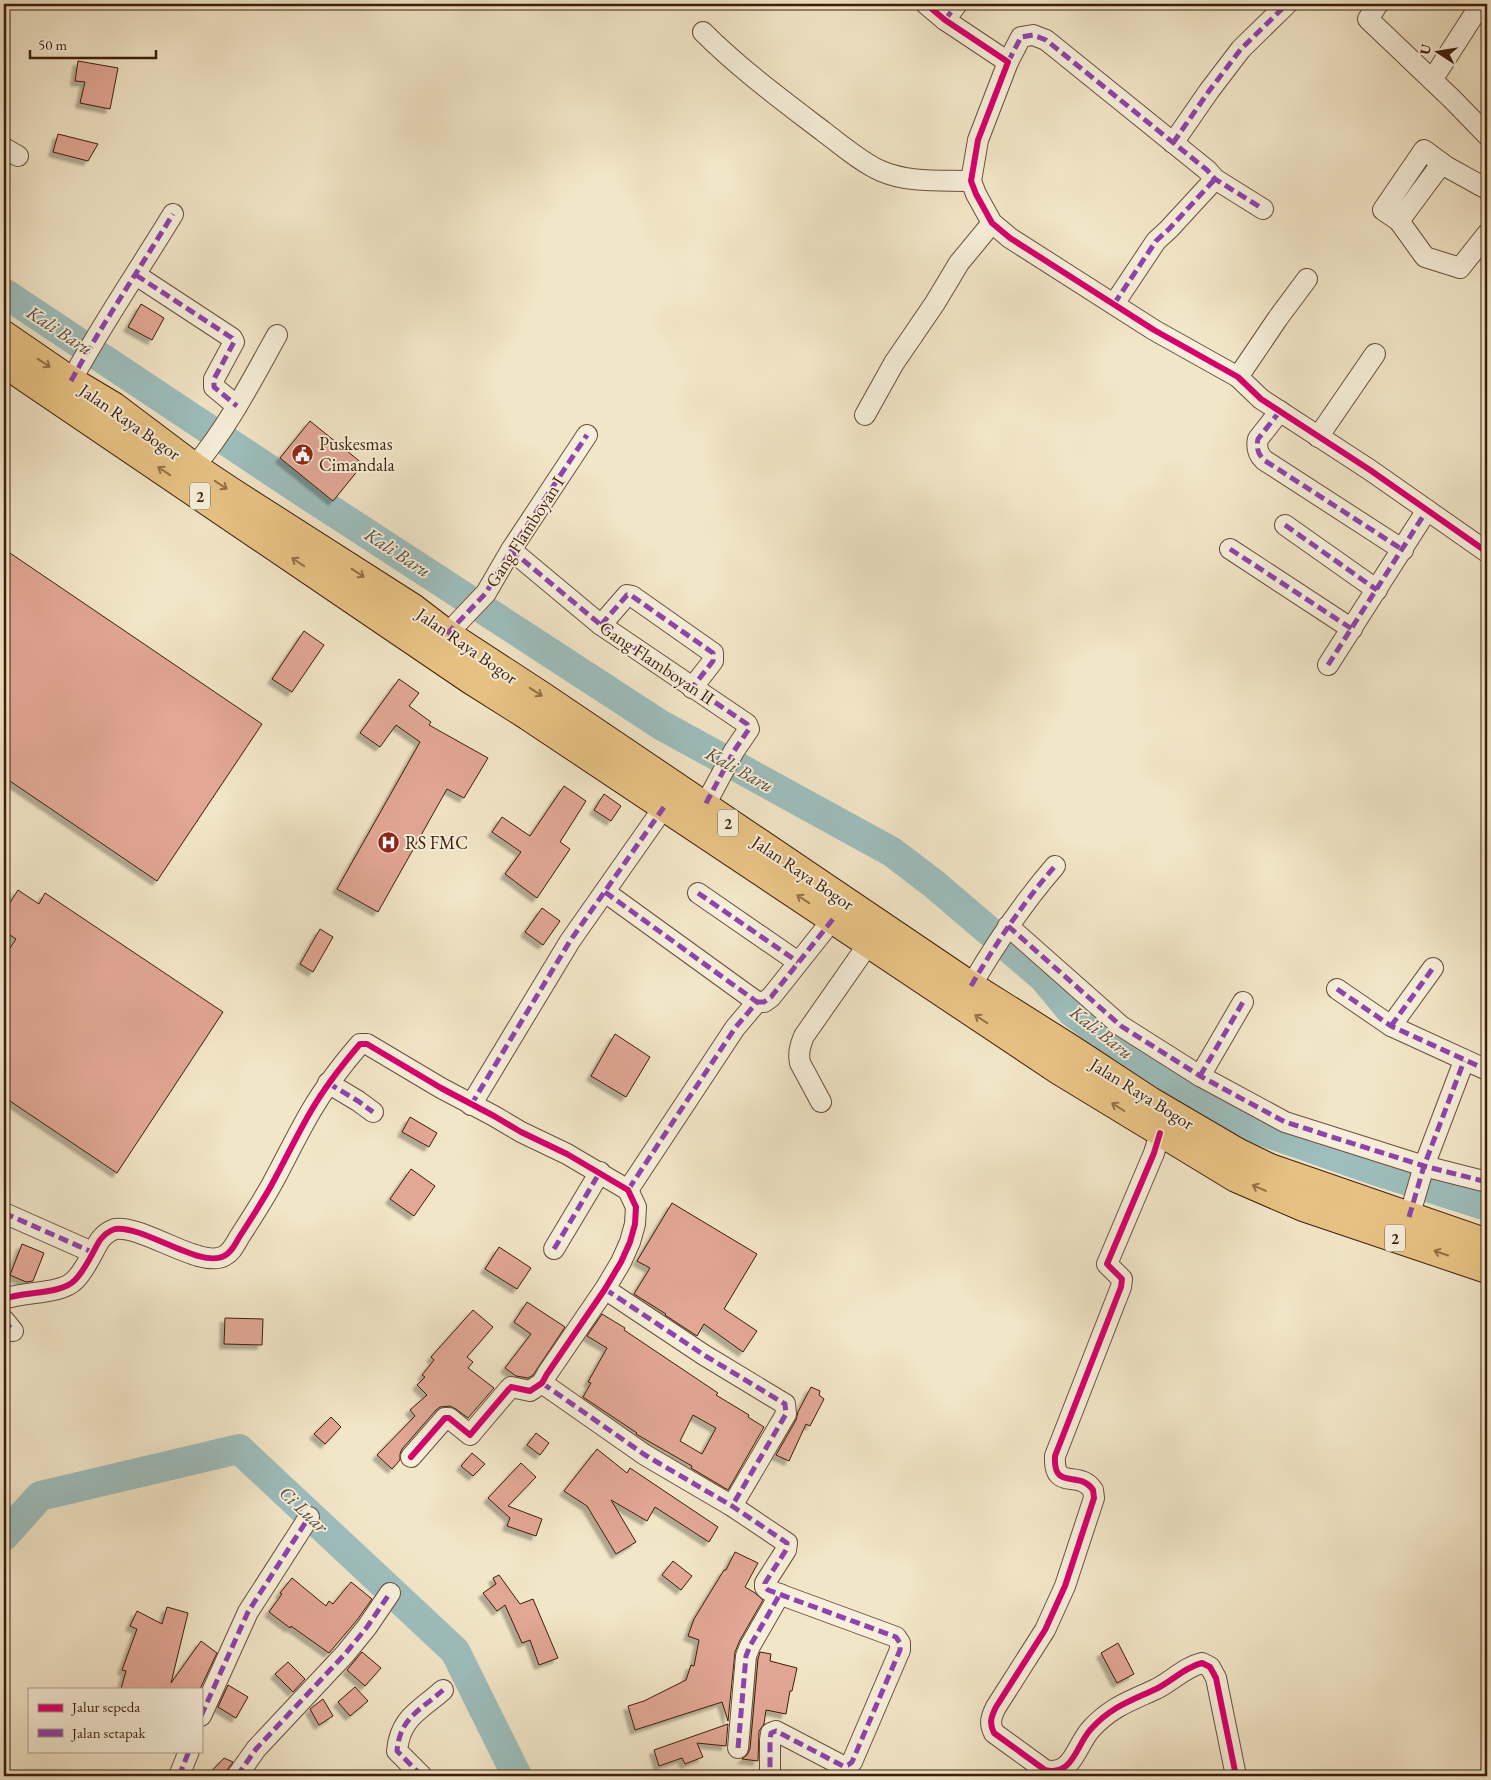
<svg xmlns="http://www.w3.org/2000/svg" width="1491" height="1780" font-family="'EB Garamond',serif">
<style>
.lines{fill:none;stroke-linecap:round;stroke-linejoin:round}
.river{stroke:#9dbebd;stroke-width:30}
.building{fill:#e2a795;stroke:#3d1d0a;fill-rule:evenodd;filter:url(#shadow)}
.minor-casing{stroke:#6a4f3a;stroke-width:22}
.highway-casing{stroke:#3d1d0a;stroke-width:30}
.minor{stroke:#f7efdb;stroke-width:20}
.highway{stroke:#e9c384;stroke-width:28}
.quiet{stroke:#8e44ad;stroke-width:5;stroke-dasharray:10 5;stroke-linecap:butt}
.cycleway-casing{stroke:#f7efdb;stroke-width:9}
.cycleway{stroke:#d6006c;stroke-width:6}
.oneway{stroke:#937047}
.labels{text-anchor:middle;stroke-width:4;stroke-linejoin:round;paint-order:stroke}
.shield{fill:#f7efdb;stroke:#755c49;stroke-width:1}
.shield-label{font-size:16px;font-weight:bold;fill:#3d1d0a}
.street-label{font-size:18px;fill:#3d1d0a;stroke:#f7efdb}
.poi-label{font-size:18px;fill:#3d1d0a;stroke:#f7efdb;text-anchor:start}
.water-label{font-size:19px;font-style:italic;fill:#5a4d40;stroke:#f7efdb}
</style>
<defs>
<filter id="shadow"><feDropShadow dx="-4.5" dy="4.5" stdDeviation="1" flood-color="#0004"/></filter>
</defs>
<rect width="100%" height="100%" fill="#f2e6c8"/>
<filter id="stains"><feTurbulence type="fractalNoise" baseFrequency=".004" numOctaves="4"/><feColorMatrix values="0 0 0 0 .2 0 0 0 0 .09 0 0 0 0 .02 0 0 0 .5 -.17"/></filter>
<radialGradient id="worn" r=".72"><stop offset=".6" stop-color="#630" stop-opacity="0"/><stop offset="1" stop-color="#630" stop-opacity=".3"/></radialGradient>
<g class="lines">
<g class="river">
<polyline points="4,293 297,488 661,725 892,852 934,884 1043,977 1072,1012 1151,1070 1248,1126 1380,1172 1487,1206"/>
<polyline points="4,1536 40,1496 239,1449 455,1651 517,1776"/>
</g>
</g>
<g class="building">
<polygon points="78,61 118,68 110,109 80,103 85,82 75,81"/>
<polygon points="58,134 98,144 88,161 53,152"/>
<polygon points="141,304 164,318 152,340 128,327"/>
<polygon points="310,421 363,464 333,501 280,458"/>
<polygon points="4,549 262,724 157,881 4,777"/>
<polygon points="304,631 324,645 292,692 272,679"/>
<polygon points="399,679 419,693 409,706 431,722 429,725 488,758 464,798 447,789 378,912 337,889 420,742 396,725 380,747 360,733"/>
<polygon points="564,786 586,801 560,842 570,849 537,898 505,874 521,852 492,832 502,817 530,836"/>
<polygon points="604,794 621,806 611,821 594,810"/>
<polygon points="18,890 39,904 45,893 223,1012 117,1173 4,1097 4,957 16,939 4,931 4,912"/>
<polygon points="542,908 560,921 543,945 525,932"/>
<polygon points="320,929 333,937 313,972 300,964"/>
<polygon points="615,1034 650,1057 626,1097 591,1076"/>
<polygon points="410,1117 437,1133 429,1147 402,1132"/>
<polygon points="411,1169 435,1186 414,1216 390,1199"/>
<polygon points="672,1203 757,1254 724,1309 757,1331 743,1352 704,1324 697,1336 665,1315 666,1314 634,1294 650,1268 637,1261"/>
<polygon points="22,1244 44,1253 33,1281 26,1282 10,1275"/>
<polygon points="499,1247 531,1268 517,1289 485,1269"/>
<polygon points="527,1302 565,1327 533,1375 528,1378 516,1376 505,1368 531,1334 514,1322"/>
<polygon points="473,1310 493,1327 467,1357 473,1362 468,1368 494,1388 468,1418 456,1409 450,1406 440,1407 436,1410 402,1449 400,1454 400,1460 392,1469 377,1455 415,1416 410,1410 427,1395 417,1385 425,1377 422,1375 434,1360 431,1357"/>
<path d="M 602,1314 L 625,1328 L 624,1330 L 718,1393 L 716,1395 L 749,1415 L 748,1417 L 764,1427 L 728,1490 L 691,1468 L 692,1466 L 636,1434 L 637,1433 L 583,1397 L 591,1383 L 588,1382 L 607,1348 L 587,1336 ZM 693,1415 L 716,1428 L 702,1454 L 680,1441 Z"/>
<polygon points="225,1318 263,1319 262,1345 224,1344"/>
<polygon points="811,1387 820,1391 819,1395 824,1399 810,1426 806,1424 789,1461 776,1455 796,1420 798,1412"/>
<polygon points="331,1417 341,1427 325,1444 314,1434"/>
<polygon points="536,1433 549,1443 540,1455 527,1445"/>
<polygon points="597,1449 627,1473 630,1468 718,1527 709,1542 655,1507 647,1521 611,1500 636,1542 616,1554 587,1506 564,1491"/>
<polygon points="472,1453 485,1464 473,1476 461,1466"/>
<polygon points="521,1463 536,1477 508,1506 542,1519 536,1536 507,1526 510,1518 488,1498"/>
<polygon points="735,1552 758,1563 745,1587 755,1593 763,1600 740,1640 735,1652 728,1721 722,1702 635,1730 628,1706 644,1701 686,1680 691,1665 694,1666 699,1640 688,1636 694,1619 724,1570 726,1570"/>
<polygon points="673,1561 692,1576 681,1590 662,1575"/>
<polygon points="499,1575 520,1604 533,1599 558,1658 539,1665 530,1640 522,1643 505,1605 497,1611 483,1593 496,1584 493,1578"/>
<polygon points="292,1578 326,1606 329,1601 333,1604 351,1582 372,1599 357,1620 329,1653 291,1626 290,1628 269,1612 282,1594 280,1593"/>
<polygon points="167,1607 188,1613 171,1683 201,1641 217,1653 200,1689 121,1689 126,1671 122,1670 137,1629 130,1626 137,1611 162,1624"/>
<polygon points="1118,1643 1134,1674 1117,1683 1101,1653"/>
<polygon points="362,1652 381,1668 365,1686 347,1670"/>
<polygon points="760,1652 771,1654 770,1661 797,1668 792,1691 790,1691 786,1714 766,1710 764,1724 759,1731 758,1761 742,1759 747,1755 750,1749 758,1659"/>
<polygon points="288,1662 305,1679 293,1692 275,1674"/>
<polygon points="228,1685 248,1697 236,1718 218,1707"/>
<polygon points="355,1687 368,1701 350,1716 338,1702"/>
<polygon points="323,1699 333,1716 319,1725 310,1709"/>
<polygon points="728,1724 726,1746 697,1743 703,1757 685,1764 682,1758 659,1766 654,1750"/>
<polygon points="224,1758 233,1762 227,1770 225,1776 207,1776"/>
</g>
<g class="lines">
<defs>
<g id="minor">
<polyline points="926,4 945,20 1008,62 978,140 971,181 976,194 992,223 1010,238 1154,330 1238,377 1261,399 1370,470 1487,552"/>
<polyline points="1378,4 1368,19 1452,99 1487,135"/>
<polyline points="945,20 957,4"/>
<path d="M 703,32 C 740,69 782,100 824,132 C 840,144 862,163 881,171 C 908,183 942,180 971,181"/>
<polyline points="1008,62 1021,37 1033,35 1046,40 1207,170 1215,179 1263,209"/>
<polyline points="1432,80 1477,10"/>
<polyline points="1173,143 1209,91 1241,49 1287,4"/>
<polyline points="4,148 18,156"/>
<polyline points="1442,163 1399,221 1383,210 1424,150 1447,167 1487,189"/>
<polyline points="1399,221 1425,257 1460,268 1487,234"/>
<polyline points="136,275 232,338 234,342 214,379 214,387 237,406"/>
<polyline points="1114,304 1156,241 1169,229 1215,179"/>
<polyline points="1238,377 1278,318 1307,279"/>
<path d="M 71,381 C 102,324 139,270 173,214"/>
<path d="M 1280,411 L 1258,439 C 1256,448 1258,454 1264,460 L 1403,550"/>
<polyline points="865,415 894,363 935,303 959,263 992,223"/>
<polyline points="1318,437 1375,354"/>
<path d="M 194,467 C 228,427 252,380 277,335"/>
<polyline points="1285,525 1377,590"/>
<polyline points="1230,549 1352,629"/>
<polyline points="511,550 601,625 747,724 749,729 734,751 704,807"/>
<polyline points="601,625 627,595 632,596 713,653 713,661 692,688"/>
<polyline points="447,634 486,593 511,550 587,435"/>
<polyline points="1328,665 1427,510"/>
<polyline points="605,892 757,1002 735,1028 628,1190"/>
<polyline points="698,893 798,962"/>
<polyline points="1008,926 1121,1026 1200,1076 1285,1122 1424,1166 1487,1182"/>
<path d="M 971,986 C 996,943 1023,903 1055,866"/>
<polyline points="1337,989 1391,1026 1487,1070"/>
<polyline points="757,1002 764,1002 771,997 833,919"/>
<polyline points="1391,1026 1433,968"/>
<polyline points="1200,1076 1243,1002"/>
<polyline points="328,1083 358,1101 373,1112"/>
<path d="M 821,1102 L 800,1063 C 798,1053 800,1046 804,1036 L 869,943"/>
<polyline points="471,1105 570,941 664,807"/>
<path d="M 1160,1133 L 1154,1153 L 1107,1264 L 1122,1279 L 1121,1287 L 1055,1456 C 1053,1492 1079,1469 1093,1490 L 1094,1498 L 1065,1586 L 1045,1630 L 996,1707 C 991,1717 989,1723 994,1733 L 1045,1770 C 1073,1777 1076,1745 1091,1729 C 1111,1707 1130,1701 1156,1689 C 1172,1681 1185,1667 1202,1663 L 1210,1667 L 1216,1678 L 1236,1776"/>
<polyline points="4,1213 92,1252"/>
<polyline points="1409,1217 1424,1166 1464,1061"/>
<polyline points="554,1249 600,1172"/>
<polyline points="605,1289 704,1355 785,1404 786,1414 732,1506"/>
<path d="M 4,1299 C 23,1291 61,1295 75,1280 C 86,1269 92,1253 100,1240 C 104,1235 109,1231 115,1229 C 143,1225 201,1269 224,1256 C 232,1252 235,1244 240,1236 C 251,1219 262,1202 272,1184 C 285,1160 297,1135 311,1111 C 325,1087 342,1065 360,1044 L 367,1044 L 441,1088 L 494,1116 L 521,1132 L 567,1154 L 628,1190 L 636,1207 L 635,1224 L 630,1242 L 621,1262 L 605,1289 L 547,1374 L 542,1383 L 530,1391 L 511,1387 L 509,1389 L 470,1435 L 449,1418 L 445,1418 L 411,1457"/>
<polyline points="4,1320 13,1331"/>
<polyline points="542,1383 645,1455 732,1506 787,1543 786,1550 765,1583 765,1587 768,1590 896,1637 900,1643 900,1650 852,1762 848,1765 843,1766 776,1731 771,1733 770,1740 770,1776"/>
<polyline points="201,1716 248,1612 309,1517"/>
<polyline points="738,1748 746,1656 750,1646 780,1594"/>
<polyline points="179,1776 189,1751"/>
<polyline points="237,1776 256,1749 345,1654 367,1627 390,1593"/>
<path d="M 422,1776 L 397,1751 C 400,1717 421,1710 443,1690"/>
</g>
<g id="highway">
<polyline points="4,335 71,381 113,406 194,467 230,491 413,608 447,634 542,696 971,986 1071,1049 1150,1101 1237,1152 1270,1168 1487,1243"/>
<polyline points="4,363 471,680 528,716 1060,1071 1236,1178 1303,1207 1487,1269"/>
</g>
</defs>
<use href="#minor" class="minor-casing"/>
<use href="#highway" class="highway-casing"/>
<use href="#minor" class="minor"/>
<use href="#highway" class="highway"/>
<g class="quiet">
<polyline points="945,20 957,4"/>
<polyline points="1008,62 1021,37 1033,35 1046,40 1207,170 1215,179 1263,209"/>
<polyline points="1173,143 1209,91 1241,49 1287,4"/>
<polyline points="136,275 232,338 234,342 214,379 214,387 237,406"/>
<polyline points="1114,304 1156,241 1169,229 1215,179"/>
<path d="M 71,381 C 102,324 139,270 173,214"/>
<path d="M 1280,411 L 1258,439 C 1256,448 1258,454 1264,460 L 1403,550"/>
<polyline points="1285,525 1377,590"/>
<polyline points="1230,549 1352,629"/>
<polyline points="511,550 601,625 747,724 749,729 734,751 704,807"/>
<polyline points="601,625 627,595 632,596 713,653 713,661 692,688"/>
<polyline points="447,634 486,593 511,550 587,435"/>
<polyline points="1328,665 1427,510"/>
<polyline points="605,892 757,1002 735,1028 628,1190"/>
<polyline points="698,893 798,962"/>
<polyline points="1008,926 1121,1026 1200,1076 1285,1122 1424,1166 1487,1182"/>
<path d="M 971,986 C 996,943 1023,903 1055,866"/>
<polyline points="1337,989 1391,1026 1487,1070"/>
<polyline points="757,1002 764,1002 771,997 833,919"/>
<polyline points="1391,1026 1433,968"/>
<polyline points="1200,1076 1243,1002"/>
<polyline points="328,1083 358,1101 373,1112"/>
<polyline points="471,1105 570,941 664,807"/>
<polyline points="4,1213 92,1252"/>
<polyline points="1409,1217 1424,1166 1464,1061"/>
<polyline points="554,1249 600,1172"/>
<polyline points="605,1289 704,1355 785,1404 786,1414 732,1506"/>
<polyline points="4,1320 13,1331"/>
<polyline points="542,1383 645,1455 732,1506 787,1543 786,1550 765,1583 765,1587 768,1590 896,1637 900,1643 900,1650 852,1762 848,1765 843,1766 776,1731 771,1733 770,1740 770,1776"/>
<polyline points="201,1716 248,1612 309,1517"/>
<polyline points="738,1748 746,1656 750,1646 780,1594"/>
<polyline points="179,1776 189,1751"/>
<polyline points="237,1776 256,1749 345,1654 367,1627 390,1593"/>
<path d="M 422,1776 L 397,1751 C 400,1717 421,1710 443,1690"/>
</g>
<defs>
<g id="cycleway">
<polyline points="926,4 945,20 1008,62 978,140 971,181 976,194 992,223 1010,238 1154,330 1238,377 1261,399 1370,470 1487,552"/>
<path d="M 1160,1133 L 1154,1153 L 1107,1264 L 1122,1279 L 1121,1287 L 1055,1456 C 1053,1492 1079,1469 1093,1490 L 1094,1498 L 1065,1586 L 1045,1630 L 996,1707 C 991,1717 989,1723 994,1733 L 1045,1770 C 1073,1777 1076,1745 1091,1729 C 1111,1707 1130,1701 1156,1689 C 1172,1681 1185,1667 1202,1663 L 1210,1667 L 1216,1678 L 1236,1776"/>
<path d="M 4,1299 C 23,1291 61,1295 75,1280 C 86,1269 92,1253 100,1240 C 104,1235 109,1231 115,1229 C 143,1225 201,1269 224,1256 C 232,1252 235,1244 240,1236 C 251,1219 262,1202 272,1184 C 285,1160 297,1135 311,1111 C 325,1087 342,1065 360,1044 L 367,1044 L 441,1088 L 494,1116 L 521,1132 L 567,1154 L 628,1190 L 636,1207 L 635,1224 L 630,1242 L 621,1262 L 605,1289 L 547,1374 L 542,1383 L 530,1391 L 511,1387 L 509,1389 L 470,1435 L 449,1418 L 445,1418 L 411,1457"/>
</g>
</defs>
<use href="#cycleway" class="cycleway-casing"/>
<use href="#cycleway" class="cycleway"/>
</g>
<defs><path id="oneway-shaft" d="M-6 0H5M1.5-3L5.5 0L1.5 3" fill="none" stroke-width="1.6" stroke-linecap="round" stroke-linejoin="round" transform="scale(1.25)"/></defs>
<g class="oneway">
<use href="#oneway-shaft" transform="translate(44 363) rotate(34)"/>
<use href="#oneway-shaft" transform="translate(164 471) rotate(-146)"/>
<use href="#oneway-shaft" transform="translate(221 485) rotate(34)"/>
<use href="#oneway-shaft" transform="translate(298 562) rotate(-146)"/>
<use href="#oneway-shaft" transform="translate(358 573) rotate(33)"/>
<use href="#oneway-shaft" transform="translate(536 692) rotate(33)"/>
<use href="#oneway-shaft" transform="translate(803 899) rotate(-146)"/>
<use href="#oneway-shaft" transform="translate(981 1019) rotate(-146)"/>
<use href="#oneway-shaft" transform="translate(1118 1107) rotate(-148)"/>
<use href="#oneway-shaft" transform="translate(1259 1188) rotate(-157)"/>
<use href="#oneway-shaft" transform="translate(1441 1253) rotate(-161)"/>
</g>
<defs>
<symbol id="civic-disc" viewBox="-11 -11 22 22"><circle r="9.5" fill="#8f2418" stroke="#f7efdb"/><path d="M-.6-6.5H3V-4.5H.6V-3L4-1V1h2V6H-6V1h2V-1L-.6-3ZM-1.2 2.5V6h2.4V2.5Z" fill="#fff"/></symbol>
<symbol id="hospital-disc" viewBox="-11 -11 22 22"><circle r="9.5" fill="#8f2418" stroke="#f7efdb"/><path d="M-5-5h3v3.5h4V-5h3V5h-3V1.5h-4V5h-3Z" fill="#fff"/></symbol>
</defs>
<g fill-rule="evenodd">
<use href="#civic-disc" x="290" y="442" width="25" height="25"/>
<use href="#hospital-disc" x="376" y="830" width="25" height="25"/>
</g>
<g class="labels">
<g class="shield">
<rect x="190" y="482.5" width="20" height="27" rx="4"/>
<rect x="718" y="809.5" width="20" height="27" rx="4"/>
<rect x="1385" y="1224.5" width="20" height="27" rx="4"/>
</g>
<g class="shield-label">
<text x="200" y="502">2</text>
<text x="728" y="829">2</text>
<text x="1395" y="1244">2</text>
</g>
<g class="street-label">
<text transform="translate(130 422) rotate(35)" y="6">Jalan Raya Bogor</text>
<text transform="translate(525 532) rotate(-57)" y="6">Gang Flamboyan I</text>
<text transform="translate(467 646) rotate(35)" y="6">Jalan Raya Bogor</text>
<text transform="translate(657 663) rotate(34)" y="6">Gang Flamboyan II</text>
<text transform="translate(803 873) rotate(34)" y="6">Jalan Raya Bogor</text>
<text transform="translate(1142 1094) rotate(32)" y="6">Jalan Raya Bogor</text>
</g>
<g class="poi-label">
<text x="319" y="450">Puskesmas<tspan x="319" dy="21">Cimandala</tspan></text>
<text x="405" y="849">RS FMC</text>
</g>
<g class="water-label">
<text transform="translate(60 330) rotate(33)" y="7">Kali Baru</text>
<text transform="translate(398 552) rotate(33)" y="7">Kali Baru</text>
<text transform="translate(740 769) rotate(29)" y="7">Kali Baru</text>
<text transform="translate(1102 1032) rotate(38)" y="7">Kali Baru</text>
<text transform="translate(304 1509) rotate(43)" y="7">Ci Luar</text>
</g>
</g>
<rect width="1491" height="1780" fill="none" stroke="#f2e6c8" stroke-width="20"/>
<rect x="5" y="5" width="1481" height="1770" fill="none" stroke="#3d1d0a" stroke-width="2.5"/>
<rect x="10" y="10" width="1471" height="1760" fill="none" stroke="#3d1d0a"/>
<rect x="28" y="1688" width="175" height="65" fill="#f7efdb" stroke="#ad9b87"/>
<rect x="38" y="1704" width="25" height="8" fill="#d6006c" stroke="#ad9b87"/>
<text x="72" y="1712" font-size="15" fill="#3d1d0a">Jalur sepeda</text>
<rect x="38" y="1729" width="25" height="8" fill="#8e44ad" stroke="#ad9b87"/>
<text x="72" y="1738" font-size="15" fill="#3d1d0a">Jalan setapak</text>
<g transform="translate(1438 52) rotate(282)" stroke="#f7efdb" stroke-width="4" paint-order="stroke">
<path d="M0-4L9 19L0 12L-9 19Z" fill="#3d1d0a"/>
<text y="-8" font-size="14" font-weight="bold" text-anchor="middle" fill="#3d1d0a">U</text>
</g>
<path d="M30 50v8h126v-8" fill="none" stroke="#3d1d0a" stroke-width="2.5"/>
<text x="38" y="50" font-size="15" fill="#3d1d0a" stroke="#f7efdb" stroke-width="4" paint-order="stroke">50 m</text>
<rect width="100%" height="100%" filter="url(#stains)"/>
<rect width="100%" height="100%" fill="url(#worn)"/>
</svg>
